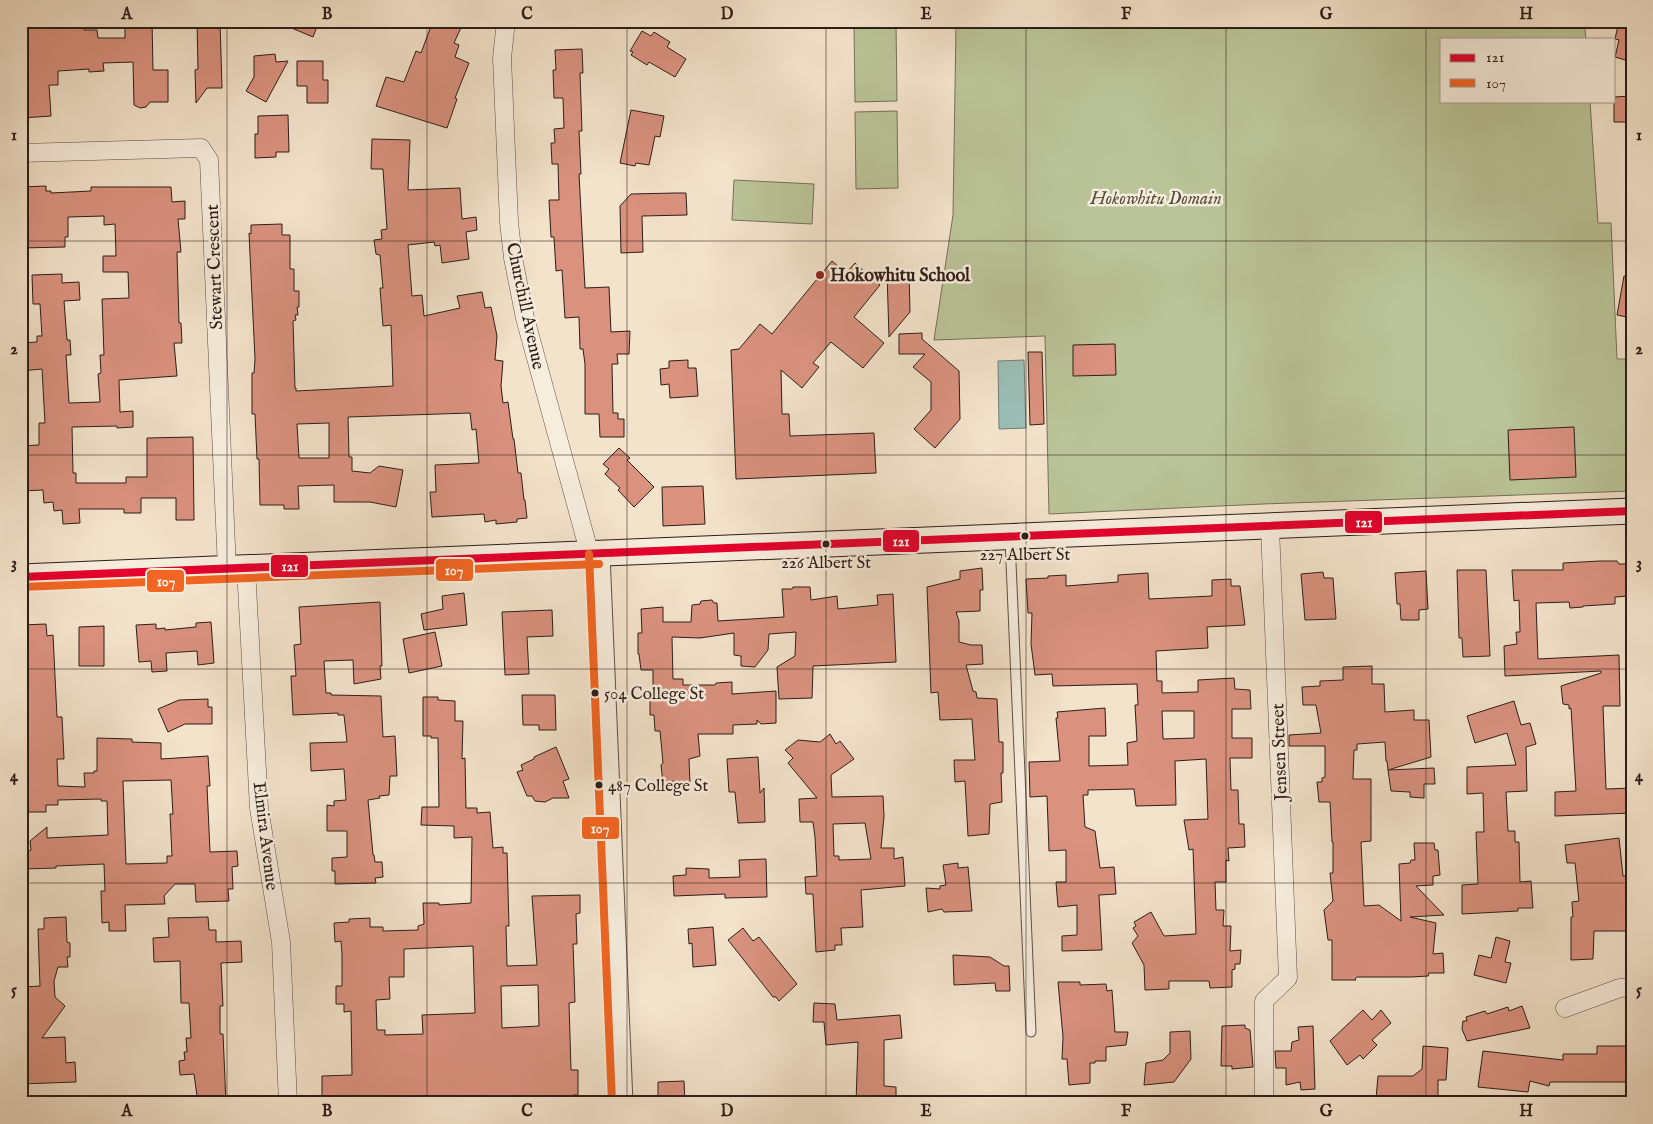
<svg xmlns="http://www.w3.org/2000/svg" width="1653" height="1124" font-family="'IM FELL English',serif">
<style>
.green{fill:#bac498;stroke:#747058}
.water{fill:#9bbeb6;stroke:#6f7e76}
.building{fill:#da927f;stroke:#2d1d17;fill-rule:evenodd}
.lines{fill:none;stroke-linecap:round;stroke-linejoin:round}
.service-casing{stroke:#5e4e44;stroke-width:11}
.minor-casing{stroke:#5e4e44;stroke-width:19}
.tertiary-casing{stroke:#5e4e44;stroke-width:23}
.secondary-casing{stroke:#2d1d17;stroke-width:27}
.service{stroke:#f7eddd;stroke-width:9}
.minor{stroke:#f7eddd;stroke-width:18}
.tertiary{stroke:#f7eddd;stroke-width:21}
.secondary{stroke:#f7eddd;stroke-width:25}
.bus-1-casing{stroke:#f7eddd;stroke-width:11}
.bus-2-casing{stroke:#f7eddd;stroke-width:11}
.bus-1{stroke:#e4002b;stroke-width:8}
.bus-2{stroke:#f26522;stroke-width:8}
.grid{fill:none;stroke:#2d1d17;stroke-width:1;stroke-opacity:0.55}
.poi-dot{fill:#8f2418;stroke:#f7eddd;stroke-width:2}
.bus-dot{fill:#2d1d17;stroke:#f7eddd;stroke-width:2}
.labels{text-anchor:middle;stroke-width:5;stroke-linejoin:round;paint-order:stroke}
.bus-label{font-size:17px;fill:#2d1d17;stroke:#f7eddd}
.park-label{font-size:18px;font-style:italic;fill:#574f3e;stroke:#f7eddd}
.street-label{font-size:18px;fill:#2d1d17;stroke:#f7eddd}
.poi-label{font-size:18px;font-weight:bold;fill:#2d1d17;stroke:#f7eddd;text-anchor:start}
.line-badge{stroke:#f7eddd;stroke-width:2}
.badge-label{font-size:14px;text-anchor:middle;font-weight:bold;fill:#fff}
.neatline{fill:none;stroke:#2d1d17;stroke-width:2}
.grid-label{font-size:16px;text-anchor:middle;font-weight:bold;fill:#2d1d17}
</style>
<rect width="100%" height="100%" fill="#f3e3cb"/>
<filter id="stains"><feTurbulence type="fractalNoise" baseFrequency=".004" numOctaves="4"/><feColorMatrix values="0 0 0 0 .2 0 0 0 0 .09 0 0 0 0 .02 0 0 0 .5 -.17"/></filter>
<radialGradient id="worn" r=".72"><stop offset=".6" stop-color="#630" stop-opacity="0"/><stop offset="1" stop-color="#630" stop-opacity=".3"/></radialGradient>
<g class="green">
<polygon points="917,21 1584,21 1586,39 1442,39 1442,101 1590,101 1598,223 1611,223 1617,359 1632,359 1632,491 1263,504 1049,514 1045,336 934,340 953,215 956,26"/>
<polygon points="896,24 897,101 855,102 854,25"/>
<polygon points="897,111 898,188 856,189 855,112"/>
<polygon points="734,180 814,184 812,224 732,220"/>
</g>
<polygon class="water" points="1024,360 1026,428 999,429 998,361"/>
<g class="building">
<polygon points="23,21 49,21 49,24 84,23 84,30 97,30 98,38 125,38 125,23 132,23 132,21 152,21 153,70 168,70 168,102 150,102 146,107 140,108 134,105 133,62 103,63 104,71 89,72 89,69 58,71 58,85 49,85 51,116 21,118 21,78 27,78 25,47 23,47"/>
<polygon points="197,21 220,21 222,88 207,88 196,103 195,70 198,69"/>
<polygon points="275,21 319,21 313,37"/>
<polygon points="433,21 464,21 454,43 459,45 455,57 469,63 455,98 457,99 447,128 376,106 386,77 404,82 416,51 421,53"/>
<polygon points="1619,21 1632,21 1632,62 1615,57 1619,40 1615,39"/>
<polygon points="642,31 651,36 654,32 670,42 667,47 686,59 675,77 649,62 647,65 631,55 633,52 630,51"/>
<polygon points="582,49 583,73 580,73 582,131 579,131 581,174 579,174 585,288 609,287 611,332 630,331 629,354 617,354 618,364 612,364 613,413 618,413 618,419 624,419 624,437 600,437 599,414 585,414 585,364 583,349 580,349 579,317 565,318 562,270 556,271 554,237 551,237 549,200 559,200 558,164 552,164 551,143 555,143 554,129 564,128 563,98 554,98 553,70 556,70 555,50"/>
<polygon points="275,54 276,62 288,61 266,102 246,91 254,77 254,56"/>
<polygon points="297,61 323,61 323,80 328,80 328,103 307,103 307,86 297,86"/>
<polygon points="1632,96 1632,122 1614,122 1614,97"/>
<polygon points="631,110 664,116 660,137 655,136 649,165 636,163 635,166 620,163"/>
<polygon points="288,115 289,152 276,152 276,157 255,158 255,134 258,134 258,116"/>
<path d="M 372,139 L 410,140 L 408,190 L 460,188 L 462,219 L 476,217 L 477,230 L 466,232 L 469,259 L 442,263 L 440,245 L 435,246 L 434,242 L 408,245 L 412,296 L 422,295 L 424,316 L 460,308 L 457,296 L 482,292 L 485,308 L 491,307 L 497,336 L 495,360 L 503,361 L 501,386 L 503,403 L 508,402 L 513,439 L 514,439 L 518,473 L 521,473 L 524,500 L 525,500 L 527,518 L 517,519 L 517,522 L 496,524 L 496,520 L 485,522 L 484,514 L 432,517 L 430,492 L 436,492 L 435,465 L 479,463 L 476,429 L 472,430 L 470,413 L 348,417 L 349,457 L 352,457 L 352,471 L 370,473 L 379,466 L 403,470 L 396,507 L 370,502 L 334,502 L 334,485 L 298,486 L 299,509 L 284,509 L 284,505 L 260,505 L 259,459 L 257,459 L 255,414 L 252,414 L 252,373 L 254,373 L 255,359 L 249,233 L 251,234 L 251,225 L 282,224 L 282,235 L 290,235 L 290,269 L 294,269 L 294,291 L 299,291 L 299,307 L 297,307 L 298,315 L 295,315 L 296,320 L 293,321 L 295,388 L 296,388 L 296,391 L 393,386 L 391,325 L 383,326 L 380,288 L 383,288 L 380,255 L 376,254 L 374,240 L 382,239 L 381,230 L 387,229 L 383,169 L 371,169 ZM 329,423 L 329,458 L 299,458 L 297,424 Z"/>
<polygon points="46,186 46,191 51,191 51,193 91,191 91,187 171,187 172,202 185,201 185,219 178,219 181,252 177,252 179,323 181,323 182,343 174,343 177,376 119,380 120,412 133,411 133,427 117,428 117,426 72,427 73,473 76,473 76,483 126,483 126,477 147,477 147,438 193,437 194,520 176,520 176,498 141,498 141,513 124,513 124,509 79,509 80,523 63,524 62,510 54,511 53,502 44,503 43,490 21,491 21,446 39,445 39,423 45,423 42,369 21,371 21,343 37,342 37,336 42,336 40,304 33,304 32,275 62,274 62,283 79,282 80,300 64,301 67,340 70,340 71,355 66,355 69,403 100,402 98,374 101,373 100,355 104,355 102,299 129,298 128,272 103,272 103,256 116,256 115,224 104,225 104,216 68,217 68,237 65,237 65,247 21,248 21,187"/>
<polygon points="675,193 686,193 687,215 642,216 643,252 621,253 620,206 631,194"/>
<polygon points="832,261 846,273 855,263 880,285 854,317 884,343 863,368 831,342 813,363 819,367 802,388 781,370 782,414 789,414 790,436 874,433 876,473 736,479 731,350 739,349 760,324 772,334"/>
<polygon points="887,273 909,273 910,312 889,337"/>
<polygon points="1624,276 1632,277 1632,318 1617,315"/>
<polygon points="922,333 922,339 959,371 960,419 935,448 914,429 931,410 931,382 913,367 925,354 899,354 899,334"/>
<polygon points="1115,344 1116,375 1073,376 1073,345"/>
<polygon points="1028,352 1042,352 1044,424 1030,425"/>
<polygon points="688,360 688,368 696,368 698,396 670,398 669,384 661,385 660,369 669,368 669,361"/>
<polygon points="1574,427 1576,477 1510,480 1508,430"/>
<polygon points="619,448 630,458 627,460 654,487 634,507 618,490 620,488 605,474 609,469 603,464"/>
<polygon points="703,486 705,524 663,526 662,487"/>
<polygon points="1600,561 1617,561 1619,564 1627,564 1629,596 1615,597 1615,604 1583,606 1583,607 1570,608 1569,602 1536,603 1538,659 1619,655 1620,706 1603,706 1606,789 1632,788 1632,813 1555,816 1555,792 1576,791 1571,708 1569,709 1569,705 1563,704 1561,686 1601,673 1601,671 1505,676 1504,646 1517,644 1516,632 1520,632 1519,600 1514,601 1512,570 1563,570 1563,563"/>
<polygon points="982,568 983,590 980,590 980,611 956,612 959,621 959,642 971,645 982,645 983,664 966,665 973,691 976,692 977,698 997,699 999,742 1003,742 1003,773 1001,773 1002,802 990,804 989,834 968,836 965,781 955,782 954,760 975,760 972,719 940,720 938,692 931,693 927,587 960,579 960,571"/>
<polygon points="1457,570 1486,570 1490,656 1463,657 1462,638 1459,638"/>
<polygon points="1426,571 1428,609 1419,610 1419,620 1401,620 1400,604 1397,604 1395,573"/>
<polygon points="1323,572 1324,578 1333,578 1336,619 1305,620 1301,574"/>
<path d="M 1148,573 L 1149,599 L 1212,596 L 1212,580 L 1231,579 L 1231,586 L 1240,586 L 1245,625 L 1207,627 L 1208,648 L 1156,651 L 1157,681 L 1162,681 L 1162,693 L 1198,692 L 1198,680 L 1234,678 L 1235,689 L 1250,690 L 1251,709 L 1232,709 L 1232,738 L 1252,738 L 1252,758 L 1230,758 L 1231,790 L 1238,790 L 1239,824 L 1244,824 L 1245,847 L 1228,848 L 1229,861 L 1226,860 L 1226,882 L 1215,882 L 1216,910 L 1224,910 L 1223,926 L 1231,926 L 1230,951 L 1241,950 L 1240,964 L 1235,964 L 1235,969 L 1232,970 L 1232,987 L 1210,988 L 1209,981 L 1169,981 L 1169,989 L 1145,990 L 1144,965 L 1132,943 L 1138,936 L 1133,928 L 1136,926 L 1134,922 L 1151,912 L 1164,936 L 1196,934 L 1193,849 L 1189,850 L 1184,820 L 1208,819 L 1206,759 L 1175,761 L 1176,805 L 1136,806 L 1134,789 L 1088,790 L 1088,795 L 1083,795 L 1085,827 L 1095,831 L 1100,868 L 1114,867 L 1116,894 L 1099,895 L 1102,950 L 1062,951 L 1062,936 L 1077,935 L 1077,905 L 1058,907 L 1056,882 L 1066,882 L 1066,850 L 1049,851 L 1047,796 L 1030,797 L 1029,762 L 1060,761 L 1056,718 L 1058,718 L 1057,712 L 1105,708 L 1106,736 L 1089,736 L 1089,766 L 1128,765 L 1127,743 L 1137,741 L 1135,705 L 1138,705 L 1137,684 L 1053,686 L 1052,674 L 1035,675 L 1031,644 L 1032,613 L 1028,613 L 1026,579 L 1048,578 L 1048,576 L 1066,575 L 1066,586 L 1118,582 L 1118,575 ZM 1162,711 L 1194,711 L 1194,738 L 1163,739 Z"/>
<polygon points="793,587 810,587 811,600 837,596 838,609 878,605 877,595 893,594 896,662 813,666 812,698 779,699 777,667 795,656 796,632 769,634 768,650 755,667 741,666 741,656 734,655 734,633 700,638 672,637 673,679 683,679 683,685 715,685 716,683 732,682 732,694 776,691 776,723 761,724 757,720 757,724 733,725 733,734 698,734 700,756 689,759 690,783 676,785 674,781 663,783 661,765 663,763 660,731 655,731 654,715 650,715 650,696 653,695 653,670 641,670 639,654 638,654 638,633 642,633 641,609 663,607 663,622 691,622 692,605 700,604 701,601 712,600 714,603 717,603 718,621 784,617 782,589 792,589"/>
<polygon points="464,593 467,625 424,630 421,614 443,609 442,596"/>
<polygon points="380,602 382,666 380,666 381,679 354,684 353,660 324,661 326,693 331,693 331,695 381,696 383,737 395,736 397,776 390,776 389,795 379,796 380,798 368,800 373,855 374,855 375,862 382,862 383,877 375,878 376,883 335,884 335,871 332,871 332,858 347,857 347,831 327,831 327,805 334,806 334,801 346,800 344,769 311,771 310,743 347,742 344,715 338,715 338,713 293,715 291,676 296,676 294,645 301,644 299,607"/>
<polygon points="552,610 553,636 527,637 529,674 505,675 502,612"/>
<polygon points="211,622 214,663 198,665 197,651 166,653 167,671 152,672 151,661 139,662 136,625 156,624 156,629 165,628 165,630 196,627 196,623"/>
<path d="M 46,624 L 47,636 L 53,635 L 57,717 L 62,717 L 64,759 L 57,759 L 58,786 L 85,787 L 84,773 L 94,773 L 94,771 L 97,771 L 97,738 L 132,739 L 132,742 L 161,743 L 161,759 L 208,756 L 210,786 L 207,786 L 210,852 L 237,851 L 238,866 L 232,867 L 233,889 L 228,889 L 229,901 L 196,902 L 195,884 L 175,884 L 164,896 L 165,904 L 125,905 L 126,931 L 109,931 L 109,922 L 102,923 L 101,891 L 105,891 L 104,864 L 56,866 L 56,868 L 24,869 L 24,854 L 31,850 L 30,841 L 47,827 L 47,838 L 108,835 L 107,801 L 101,801 L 101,799 L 58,800 L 58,805 L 46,805 L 46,812 L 21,812 L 21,784 L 28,784 L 26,741 L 22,741 L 21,694 L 23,695 L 21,625 ZM 171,780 L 173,814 L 170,814 L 172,856 L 167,856 L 167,863 L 126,864 L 123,781 Z"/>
<polygon points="104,626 104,666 79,666 79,627"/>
<polygon points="435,632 442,666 409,673 403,639"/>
<polygon points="1372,666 1372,684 1384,684 1385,712 1414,710 1414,720 1429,720 1431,757 1388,770 1387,761 1386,761 1385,742 1357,744 1357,750 1354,750 1353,779 1371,779 1371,841 1361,842 1364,906 1379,905 1401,921 1399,864 1410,863 1411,860 1415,860 1414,843 1434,843 1435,850 1438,850 1440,875 1433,876 1433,885 1416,886 1444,915 1410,917 1436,923 1433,954 1443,953 1444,973 1429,973 1428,976 1412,977 1357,977 1355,979 1356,980 1332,980 1332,940 1328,940 1324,910 1333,901 1330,873 1333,873 1333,842 1332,842 1330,802 1319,802 1317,782 1322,782 1322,778 1325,777 1325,746 1289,746 1289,735 1321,733 1316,705 1303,705 1302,687 1320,686 1320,681 1343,680 1343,667"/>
<polygon points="522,695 555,695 556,730 539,730 539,725 523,725"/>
<path d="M 423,697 L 438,697 L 438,700 L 455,701 L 455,721 L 463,721 L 462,759 L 465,758 L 466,808 L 477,808 L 477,813 L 490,812 L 493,848 L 503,847 L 503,853 L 507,853 L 509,926 L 506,926 L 507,966 L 537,965 L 532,896 L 580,895 L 580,913 L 576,914 L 577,944 L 573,944 L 575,1002 L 569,1003 L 571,1070 L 578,1070 L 578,1095 L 573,1095 L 573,1103 L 539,1103 L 538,1098 L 511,1099 L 511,1103 L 494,1103 L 494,1099 L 453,1100 L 453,1103 L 332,1103 L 332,1097 L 322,1098 L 322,1076 L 352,1075 L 351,1011 L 344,1012 L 344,1004 L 336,1004 L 336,986 L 342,986 L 342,954 L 341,941 L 335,942 L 334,923 L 349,922 L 349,919 L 370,918 L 370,927 L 383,927 L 383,931 L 418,930 L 418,926 L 424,924 L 423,903 L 439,903 L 439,905 L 471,903 L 472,837 L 454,838 L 454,826 L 421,825 L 422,807 L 439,807 L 438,738 L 431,738 L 431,736 L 423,736 ZM 473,946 L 475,1013 L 422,1015 L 423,1034 L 385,1035 L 385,1030 L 377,1030 L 376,1000 L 390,999 L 389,977 L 404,977 L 404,949 ZM 538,985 L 539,1026 L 502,1028 L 501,986 Z"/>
<polygon points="208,699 208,707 212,707 212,724 185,724 168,732 158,709 179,700"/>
<polygon points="1514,701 1521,725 1530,723 1536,744 1526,747 1527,791 1506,792 1508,831 1515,831 1515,842 1519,842 1520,882 1531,881 1533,908 1518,908 1518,911 1462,914 1462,885 1478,884 1476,832 1484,832 1483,793 1467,794 1467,767 1516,765 1507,733 1475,743 1467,716"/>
<path d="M 830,734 L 836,744 L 840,741 L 854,759 L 831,775 L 832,797 L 883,796 L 884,816 L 881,848 L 894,848 L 894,859 L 903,857 L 905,886 L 861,890 L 863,927 L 841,928 L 842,945 L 835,945 L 835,950 L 816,952 L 813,894 L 806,894 L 805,877 L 817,876 L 815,837 L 813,822 L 800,822 L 799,799 L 817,798 L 788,763 L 793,758 L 785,750 L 798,740 L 820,742 ZM 865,823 L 871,859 L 839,860 L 839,856 L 834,856 L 833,824 Z"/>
<polygon points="556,747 569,779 563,781 569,798 553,798 545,802 535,801 532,796 527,796 517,772 523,770 521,765 534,759 534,757"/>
<polygon points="758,757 760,793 764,788 765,822 738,823 735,792 729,792 727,759"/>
<polygon points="1434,768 1435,784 1424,784 1424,798 1410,797 1410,792 1391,791 1388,770"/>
<polygon points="1619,838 1623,876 1632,876 1632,931 1594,931 1593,959 1571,960 1571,917 1573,917 1572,902 1579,901 1575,863 1567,863 1565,845"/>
<polygon points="766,859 767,897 725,898 725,894 674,896 673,876 686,875 686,868 709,869 709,878 740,877 739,860"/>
<polygon points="958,863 958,868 968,867 972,911 944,912 942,909 928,912 926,888 940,889 940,886 946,885 943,865"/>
<polygon points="66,917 67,942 70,943 70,957 67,957 68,967 58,967 54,981 55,997 65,1006 42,1038 65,1037 66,1063 75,1062 76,1082 21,1084 21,990 22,987 40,986 38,929 44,929 44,918"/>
<polygon points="208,917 209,930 216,930 216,942 241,941 242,962 221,963 223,1006 220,1006 220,1034 223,1034 226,1103 198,1103 194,1074 180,1075 179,1061 185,1060 184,1052 187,1052 186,1038 191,1038 189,1003 181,1003 180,961 154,962 153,938 169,937 168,918"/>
<polygon points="713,927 716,965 693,967 692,943 689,944 688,929"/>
<polygon points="743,928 753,941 759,937 797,984 779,1001 776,997 773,997 728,940"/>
<polygon points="1496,937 1510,941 1505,962 1511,963 1506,983 1474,975 1479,955 1491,958"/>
<polygon points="953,955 990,957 1004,966 1009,966 1010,991 996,991 995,983 954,985"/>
<polygon points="1058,982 1080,982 1080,985 1106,984 1107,991 1112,990 1115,1032 1128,1032 1126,1045 1106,1047 1106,1061 1095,1061 1095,1063 1090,1063 1090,1083 1069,1085 1067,1059 1062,1059 1063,1037"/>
<polygon points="814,1003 835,1004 837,1020 900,1015 902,1038 884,1040 884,1086 896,1087 896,1103 856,1103 858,1042 826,1045 824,1022 813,1022"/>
<polygon points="1522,1006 1530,1028 1467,1041 1462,1029 1463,1021 1467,1021 1466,1017 1485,1011 1487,1014 1508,1007 1509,1011"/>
<polygon points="1363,1010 1372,1020 1381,1010 1391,1023 1372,1040 1377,1045 1363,1059 1360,1055 1347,1065 1330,1041"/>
<polygon points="1245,1025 1245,1028 1250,1030 1253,1067 1232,1069 1232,1066 1221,1066 1222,1026"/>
<polygon points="1313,1026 1315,1089 1301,1090 1300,1082 1286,1085 1286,1068 1276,1068 1275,1051 1291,1051 1292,1042 1299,1040 1298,1027"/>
<polygon points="1190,1031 1191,1059 1174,1082 1144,1085 1146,1063 1163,1060 1170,1053 1170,1032"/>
<polygon points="1423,1046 1448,1048 1446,1080 1438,1080 1438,1103 1401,1103 1376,1099 1378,1076 1413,1076 1422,1069"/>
<polygon points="1597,1046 1632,1046 1632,1082 1550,1082 1549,1086 1530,1081 1528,1092 1478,1087 1483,1051 1563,1060 1563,1054 1597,1054"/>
<polygon points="684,1081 685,1103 658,1103 658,1082"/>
</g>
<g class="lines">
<defs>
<polyline id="service" points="1010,539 1031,1032"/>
<g id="minor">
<polyline points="506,21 502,58 509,222 513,258 525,318 590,555"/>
<polyline points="21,153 201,148 209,160 227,569"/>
<polyline points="246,568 259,808 281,942 288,1103"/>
<polyline points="1565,1008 1620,988 1632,987"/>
<polyline points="1264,1103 1264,1001 1288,978 1270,527"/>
</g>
<polyline id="tertiary" points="599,554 622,1103"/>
<polyline id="secondary" points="21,577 1632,511"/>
</defs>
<use href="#service" class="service-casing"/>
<use href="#minor" class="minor-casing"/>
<use href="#tertiary" class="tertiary-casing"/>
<use href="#secondary" class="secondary-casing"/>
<use href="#service" class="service"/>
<use href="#minor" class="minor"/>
<use href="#tertiary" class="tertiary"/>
<use href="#secondary" class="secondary"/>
<defs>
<polyline id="bus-1" points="21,577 1632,511"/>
<g id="bus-2">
<polyline points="589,554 612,1103"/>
<polyline points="21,587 599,564"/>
</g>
</defs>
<use href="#bus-1" class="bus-1-casing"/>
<use href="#bus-2" class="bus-2-casing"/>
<use href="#bus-1" class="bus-1"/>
<use href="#bus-2" class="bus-2"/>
</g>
<path class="grid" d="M 227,21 L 227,1103M 427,21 L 427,1103M 627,21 L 627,1103M 826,21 L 826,1103M 1026,21 L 1026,1103M 1226,21 L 1226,1103M 1426,21 L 1426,1103M 21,241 L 1632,241M 21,455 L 1632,455M 21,669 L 1632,669M 21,883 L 1632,883"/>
<circle class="poi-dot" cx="820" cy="275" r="5"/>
<g class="bus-dot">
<circle cx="1025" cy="536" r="4.5"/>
<circle cx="826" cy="544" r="4.5"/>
<circle cx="595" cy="693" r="4.5"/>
<circle cx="599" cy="785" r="4.5"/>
</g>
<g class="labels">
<g class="bus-label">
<text x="1025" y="560">227 Albert St</text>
<text x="826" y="568">226 Albert St</text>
<text x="604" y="699" text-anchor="start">504 College St</text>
<text x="608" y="791" text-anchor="start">487 College St</text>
</g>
<g class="park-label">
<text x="1156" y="204">Hokowhitu Domain</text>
</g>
<g class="street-label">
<text transform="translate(214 267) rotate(-92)" y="6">Stewart Crescent</text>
<text transform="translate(526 306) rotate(78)" y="6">Churchill Avenue</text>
<text transform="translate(1279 752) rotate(-92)" y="6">Jensen Street</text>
<text transform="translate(266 836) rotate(83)" y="6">Elmira Avenue</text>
</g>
<g class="poi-label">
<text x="830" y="281">Hokowhitu School</text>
</g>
</g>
<g class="line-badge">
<rect x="1344" y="510" width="39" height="24" rx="5" fill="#e4002b"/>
<rect x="882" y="529" width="38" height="24" rx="5" fill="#e4002b"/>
<rect x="270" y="554" width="39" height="24" rx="5" fill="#e4002b"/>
<rect x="435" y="558" width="39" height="24" rx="5" fill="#f26522"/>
<rect x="146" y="569" width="39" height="24" rx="5" fill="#f26522"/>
<rect x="581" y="816" width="39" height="24" rx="5" fill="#f26522"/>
</g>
<g class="badge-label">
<text x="1364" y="527">121</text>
<text x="901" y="546">121</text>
<text x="290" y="571">121</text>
<text x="454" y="575">107</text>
<text x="166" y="586">107</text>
<text x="600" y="833">107</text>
</g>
<rect width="1653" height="1124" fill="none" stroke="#f3e3cb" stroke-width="55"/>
<rect x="1440" y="38" width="175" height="65" fill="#f7eddd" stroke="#a69a8e"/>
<rect x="1450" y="54" width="25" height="8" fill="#e4002b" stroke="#a69a8e"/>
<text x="1486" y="62" font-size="15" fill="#2d1d17">121</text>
<rect x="1450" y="79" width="25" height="8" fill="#f26522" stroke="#a69a8e"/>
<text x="1486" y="88" font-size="15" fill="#2d1d17">107</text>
<rect x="28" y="28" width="1598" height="1068" class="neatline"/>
<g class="grid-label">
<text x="127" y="19">A</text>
<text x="327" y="19">B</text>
<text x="527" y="19">C</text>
<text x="727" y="19">D</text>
<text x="926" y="19">E</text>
<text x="1126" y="19">F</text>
<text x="1326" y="19">G</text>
<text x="1526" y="19">H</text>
<text x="14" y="140">1</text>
<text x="1639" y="140">1</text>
<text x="14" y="354">2</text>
<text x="1639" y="354">2</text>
<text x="14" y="568">3</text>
<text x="1639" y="568">3</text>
<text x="14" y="781">4</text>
<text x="1639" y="781">4</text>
<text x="14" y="995">5</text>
<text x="1639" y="995">5</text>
<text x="127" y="1116">A</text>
<text x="327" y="1116">B</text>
<text x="527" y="1116">C</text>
<text x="727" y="1116">D</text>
<text x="926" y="1116">E</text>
<text x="1126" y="1116">F</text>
<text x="1326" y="1116">G</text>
<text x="1526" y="1116">H</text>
</g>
<rect width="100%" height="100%" filter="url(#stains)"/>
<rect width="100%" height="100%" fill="url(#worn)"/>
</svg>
